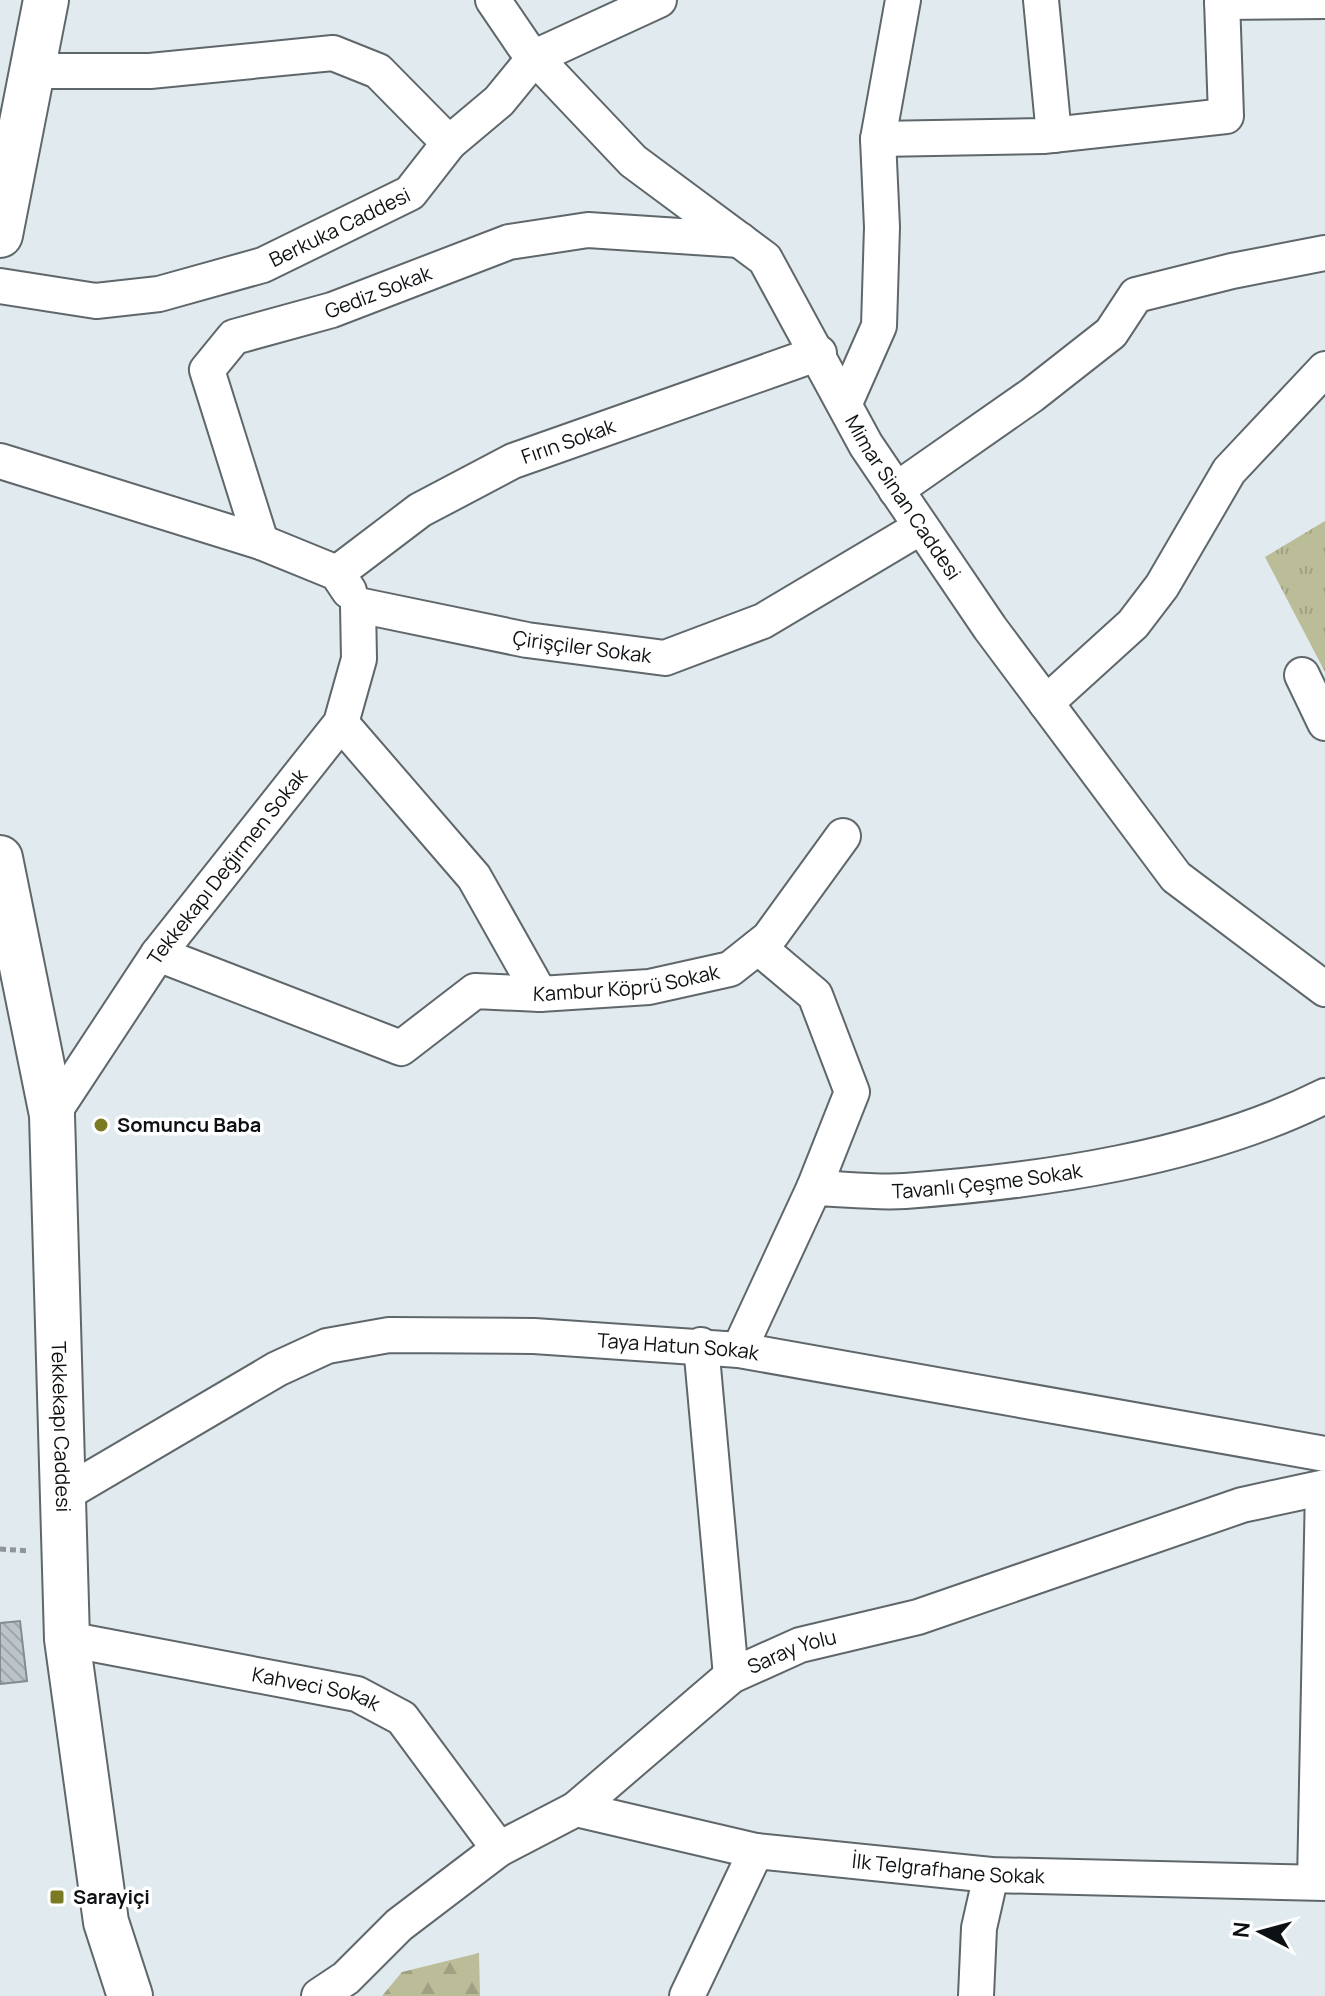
<svg xmlns="http://www.w3.org/2000/svg" width="1325" height="1996" font-family="Manrope,sans-serif">
<style>
.grass{fill:url(#grass-tufts)}
.forest{fill:url(#forest-firs)}
.building{fill:url(#building-back-hatch);stroke:#838c90;stroke-width:2}
.lines{fill:none;stroke-linecap:round;stroke-linejoin:round}
.minor-casing{stroke:#5f676b;stroke-width:38}
.major-casing{stroke:#5f676b;stroke-width:48}
.path{stroke:#8e9498;stroke-width:5;stroke-dasharray:6 4;stroke-linecap:butt}
.minor{stroke:#fff;stroke-width:34}
.major{stroke:#fff;stroke-width:44}
.poi-dot{fill:#7a7a22;stroke:#fff;stroke-width:3}
.labels{text-anchor:middle;stroke-width:7;stroke-linejoin:round;paint-order:stroke}
.street-label{font-size:20px;fill:#0e1113;stroke:#fff}
.poi-label{font-size:20px;font-weight:bold;fill:#0e1113;stroke:#fff;text-anchor:start}
</style>
<defs>
<pattern id="grass-tufts" width="24" height="20" patternUnits="userSpaceOnUse" patternTransform="scale(2)"><rect width="24" height="20" fill="#bbbc98"/><path d="M3 7l-1-3M5 7V3M7 7l1-3M15 17l-1-3M17 17v-4M19 17l1-3" fill="none" stroke="#a0a182"/></pattern>
<pattern id="forest-firs" width="22" height="20" patternUnits="userSpaceOnUse" patternTransform="scale(2)"><rect width="22" height="20" fill="#bbbc98"/><path d="M5 1l3.5 6h-7zM16 11l3.5 6h-7z" fill="#a0a182"/></pattern>
<pattern id="building-back-hatch" width="6" height="6" patternUnits="userSpaceOnUse" patternTransform="scale(2)"><rect width="6" height="6" fill="#bcc4c9"/><path d="M-1 5l2 2M0 0l6 6M5-1l2 2" fill="none" stroke="#a0a7ac"/></pattern>
</defs>
<rect width="100%" height="100%" fill="#e1eaef"/>
<polygon class="grass" points="1325,521 1325,672 1265,557"/>
<polygon class="forest" points="479,1953 480,1996 382,1996 402,1972"/>
<polygon class="building" points="20,1621 27,1681 0,1684 0,1623"/>
<g class="lines">
<defs>
<g id="minor">
<path id="s1" d="M 493,0 L 525,47 L 633,161 L 765,259 L 866,445 L 990,628 L 1176,877 L 1325,989"/>
<polyline points="1041,0 1054,135"/>
<polyline points="1222,2 1325,1"/>
<polyline points="34,71 150,71 333,53 378,71 449,143"/>
<polyline points="878,139 1043,136 1226,116 1222,0"/>
<path id="s2" d="M 0,286 L 96,301 L 159,294 L 263,265 L 410,193 L 449,143 L 499,101 L 535,57 L 659,0"/>
<polyline points="845,403 879,326 882,227 878,139 903,0"/>
<polyline points="0,461 261,542 337,573 349,591"/>
<polyline points="896,490 1032,395 1111,333 1136,295 1232,271 1325,253"/>
<path id="s3" d="M 261,542 L 207,370 L 234,337 L 332,310 L 509,242 L 588,230 L 740,240"/>
<path id="s4" d="M 337,573 L 420,510 L 513,461 L 819,353"/>
<path id="s5" d="M 358,605 L 527,640 L 665,658 L 763,621 L 921,527"/>
<polyline points="1302,675 1325,723"/>
<polyline points="1046,703 1133,624 1162,586 1229,471 1325,369"/>
<polyline points="341,723 474,877 540,994"/>
<polyline points="758,947 815,995 852,1092 814,1188"/>
<path id="s6" d="M 158,954 L 401,1048 L 475,991 L 540,994 L 649,987 L 730,969 L 769,938 L 843,836"/>
<path id="s7" d="M 52,1115 L 158,954 L 341,723 L 359,659 L 358,605"/>
<polyline points="701,1345 731,1676"/>
<path id="s8" d="M 739,1350 L 814,1188 C 844,1189 875,1193 905,1191 C 1042,1181 1201,1158 1325,1096"/>
<path id="s9" d="M 61,1496 L 277,1369 L 327,1346 L 389,1335 L 534,1336 L 739,1350 L 1325,1454"/>
<path id="s10" d="M 67,1639 L 357,1694 L 402,1718 L 499,1849"/>
<path id="s11" d="M 576,1809 L 756,1851 L 991,1875 L 1325,1883"/>
<polyline points="1315,1882 1323,1488"/>
<path id="s12" d="M 319,1996 L 346,1978 L 399,1925 L 499,1849 L 576,1809 L 731,1676 L 800,1645 L 918,1617 L 1242,1505 L 1325,1487"/>
<polyline points="687,1996 756,1851"/>
<polyline points="976,1996 979,1928 991,1875"/>
</g>
<g id="major">
<polyline points="0,235 46,0"/>
<path id="s13" d="M 0,858 L 52,1115 L 67,1639 L 106,1922 L 130,1996"/>
</g>
</defs>
<use href="#minor" class="minor-casing"/>
<use href="#major" class="major-casing"/>
<polyline class="path" points="0,1549 30,1551"/>
<use href="#minor" class="minor"/>
<use href="#major" class="major"/>
</g>
<g class="poi-dot">
<circle cx="101" cy="1125" r="8"/>
<rect x="49" y="1889" width="16" height="16" rx="4"/>
</g>
<g class="labels">
<g class="street-label">
<text dy="7" stroke="none"><textPath href="#s2" startOffset="354">Berkuka Caddesi</textPath></text>
<text dy="7" stroke="none"><textPath href="#s3" startOffset="374">Gediz Sokak</textPath></text>
<text dy="7" stroke="none"><textPath href="#s4" startOffset="268">Fırın Sokak</textPath></text>
<text dy="7" stroke="none"><textPath href="#s1" startOffset="654">Mimar Sinan Caddesi</textPath></text>
<text dy="7" stroke="none"><textPath href="#s5" startOffset="228">Çirişçiler Sokak</textPath></text>
<text dy="7" stroke="none"><textPath href="#s7" startOffset="304">Tekkekapı Değirmen Sokak</textPath></text>
<text dy="7" stroke="none"><textPath href="#s6" startOffset="506">Kambur Köprü Sokak</textPath></text>
<text dy="7" stroke="none"><textPath href="#s8" startOffset="352">Tavanlı Çeşme Sokak</textPath></text>
<text dy="7" stroke="none"><textPath href="#s9" startOffset="658">Taya Hatun Sokak</textPath></text>
<text dy="7" stroke="none"><textPath href="#s13" startOffset="574">Tekkekapı Caddesi</textPath></text>
<text dy="7" stroke="none"><textPath href="#s12" startOffset="590">Saray Yolu</textPath></text>
<text dy="7" stroke="none"><textPath href="#s10" startOffset="254">Kahveci Sokak</textPath></text>
<text dy="7" stroke="none"><textPath href="#s11" startOffset="378">İlk Telgrafhane Sokak</textPath></text>
</g>
<g class="poi-label">
<text x="117" y="1132">Somuncu Baba</text>
<text x="73" y="1904">Sarayiçi</text>
</g>
</g>
<g transform="translate(1261 1932) rotate(276)" stroke="#ffffff" stroke-width="6" paint-order="stroke">
<path d="M0-6L14 30L0 20L-14 30Z" fill="#0e1113"/>
<text y="-12" font-size="22" font-weight="bold" text-anchor="middle" fill="#0e1113">N</text>
</g>
</svg>
